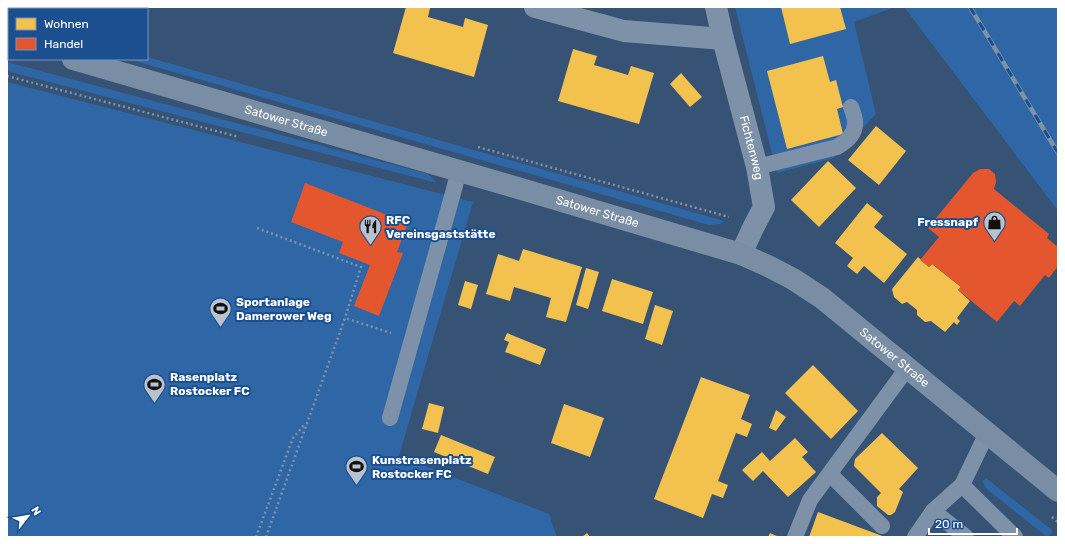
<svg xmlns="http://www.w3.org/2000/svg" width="1065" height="544" font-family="Rubik,sans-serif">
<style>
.green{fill:#2f66a5}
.homes{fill:#f2c14e}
.shops{fill:#e4572e}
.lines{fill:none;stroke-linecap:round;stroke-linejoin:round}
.path{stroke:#7d92a8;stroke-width:2.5;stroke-dasharray:2 3;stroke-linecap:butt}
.lane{stroke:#7d92a8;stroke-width:16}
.street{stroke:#7d92a8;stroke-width:22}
.secondary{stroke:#798da4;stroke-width:22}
.rail-casing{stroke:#7e92a7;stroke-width:4.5}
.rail{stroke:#1b4f8f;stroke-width:3;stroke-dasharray:9;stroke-linecap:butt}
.labels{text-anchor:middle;stroke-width:4;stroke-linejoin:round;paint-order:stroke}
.street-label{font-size:12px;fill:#fff;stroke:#1b4f8f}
.poi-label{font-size:12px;font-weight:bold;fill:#fff;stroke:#1b4f8f;text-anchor:start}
</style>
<rect width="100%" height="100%" fill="#365274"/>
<g class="green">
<polygon points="735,7 895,7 854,22 876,114 834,158 777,173"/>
<polygon points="904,7 1058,7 1058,211"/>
<polygon points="147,57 724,221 720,224 709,225 128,59 147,59"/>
<polygon points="7,62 428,174 437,183 7,71"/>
<polygon points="7,82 473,202 399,456 549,514 557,537 7,537"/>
<path d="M 986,478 L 1052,530 C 1052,534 1051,535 1047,537 L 988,490 L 984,485 L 983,481 Z"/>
</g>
<g class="homes">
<polygon points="406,7 426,7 430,8 428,17 463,27 465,18 488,25 474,77 393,53"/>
<polygon points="781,7 840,7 846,29 790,44"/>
<polygon points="573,49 597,56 594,65 628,75 631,66 654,73 639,124 558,101"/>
<polygon points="823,56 830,82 836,80 843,107 837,109 843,134 787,149 767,71"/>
<polygon points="681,73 702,97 690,107 670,84"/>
<polygon points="876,126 906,151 879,185 848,160"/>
<polygon points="828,161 856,188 819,227 791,200"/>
<polygon points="867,203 883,216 874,227 907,254 884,283 864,266 857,274 847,266 853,258 835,243"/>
<polygon points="523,249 582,267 566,322 546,317 551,298 514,287 510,301 486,294 498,254 519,261"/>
<polygon points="918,257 929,267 932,264 961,287 958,290 970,301 957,318 960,321 957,325 954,322 945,332 931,321 925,322 917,315 917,310 907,302 902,304 894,297 892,289"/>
<polygon points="586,268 599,272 588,309 576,305"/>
<polygon points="612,279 653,292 643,324 602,311"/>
<polygon points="465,281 478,285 471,309 458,305"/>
<polygon points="655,305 673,311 662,345 645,339"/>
<polygon points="507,333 546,349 540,365 505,352 509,342 504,340"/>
<polygon points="813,365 858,411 831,439 785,393"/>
<polygon points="701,377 750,395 741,419 752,424 747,437 736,433 718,481 728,485 723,498 712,494 703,518 654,499"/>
<polygon points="429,403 444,407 438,433 422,429"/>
<polygon points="564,404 604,418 590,457 551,443"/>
<polygon points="776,410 786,417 776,431 769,428"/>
<polygon points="882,433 918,468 899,489 903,492 895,512 891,515 888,515 877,506 877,497 881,493 854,466 855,459"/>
<polygon points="441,435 495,457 488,474 434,452"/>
<polygon points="795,438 808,452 802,457 816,472 788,497 763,471 753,481 742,470 762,452 770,461"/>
<polygon points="818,512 885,537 809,537"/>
<polygon points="587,533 590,537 582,537"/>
<polygon points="770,533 779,537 768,537"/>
</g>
<g class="shops">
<polygon points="980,169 989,169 995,174 996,182 994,189 1049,234 1047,238 1058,247 1058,266 1049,278 1045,275 1020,306 1014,301 997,322 958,290 961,287 932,264 929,267 920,260 939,237 928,228 973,173"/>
<polygon points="305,183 408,223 397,252 403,253 379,316 354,306 370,265 339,253 343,242 291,222"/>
</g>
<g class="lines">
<g class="path">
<polyline points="7,76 239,137"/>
<polyline points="478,147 729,217"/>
<polyline points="257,228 361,267 345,318"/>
<polyline points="1052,517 1058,522"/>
<polyline points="256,537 293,438 305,424"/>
<polyline points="266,537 345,318 391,333"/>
</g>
<g class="lane">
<path d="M 757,167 L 837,147 C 846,142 856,134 855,122 C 855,117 853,112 851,107"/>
<polyline points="390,418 453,193 459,170"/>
<polyline points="830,474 882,526"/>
<polyline points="962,485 1015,537"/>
<polyline points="933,511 966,537"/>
<polyline points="795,537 810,500 908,367"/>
<polyline points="915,537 933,511 962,485 987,433"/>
</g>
<g class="street">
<polyline points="535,7 624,31 723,39"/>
<path id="s1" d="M 716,7 L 723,39 L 757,167 L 764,207 L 753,228 L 741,254"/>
</g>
<g class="secondary">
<polyline points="7,40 9,41"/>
<path id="s2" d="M 73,59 L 511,186 L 741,254 L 768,266 L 793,279 L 822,298 L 1058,491"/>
</g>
<defs>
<polyline id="rail" points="970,7 1058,153"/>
</defs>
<use href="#rail" class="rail-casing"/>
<use href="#rail" class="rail"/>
</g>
<defs>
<symbol id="shop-pin" viewBox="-11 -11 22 30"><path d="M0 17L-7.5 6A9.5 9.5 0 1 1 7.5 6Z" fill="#b9c2ce" stroke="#1b4f8f"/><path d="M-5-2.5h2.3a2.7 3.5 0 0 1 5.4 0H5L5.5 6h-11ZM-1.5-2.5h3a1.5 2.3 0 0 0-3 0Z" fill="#111"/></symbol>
<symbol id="restaurant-pin" viewBox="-11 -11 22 30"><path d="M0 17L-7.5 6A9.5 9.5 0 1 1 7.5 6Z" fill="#b9c2ce" stroke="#1b4f8f"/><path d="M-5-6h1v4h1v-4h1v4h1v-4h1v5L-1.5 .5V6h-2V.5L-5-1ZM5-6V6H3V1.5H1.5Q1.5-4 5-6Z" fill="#111"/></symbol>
<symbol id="stadium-pin" viewBox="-11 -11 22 30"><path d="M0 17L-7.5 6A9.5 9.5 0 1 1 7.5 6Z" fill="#b9c2ce" stroke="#1b4f8f"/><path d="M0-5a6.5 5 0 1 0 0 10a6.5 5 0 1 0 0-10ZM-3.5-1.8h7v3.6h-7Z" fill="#111"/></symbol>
</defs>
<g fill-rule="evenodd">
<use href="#shop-pin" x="982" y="210" width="25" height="34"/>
<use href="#restaurant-pin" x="358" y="214" width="25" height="34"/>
<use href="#stadium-pin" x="208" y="296" width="25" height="34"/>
<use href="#stadium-pin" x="142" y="372" width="25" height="34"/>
<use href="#stadium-pin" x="344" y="454" width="25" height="34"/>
</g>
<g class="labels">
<g class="street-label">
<text dy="4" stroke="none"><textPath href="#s2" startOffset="222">Satower Straße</textPath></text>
<text dy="4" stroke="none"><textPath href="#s1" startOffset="145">Fichtenweg</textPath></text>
<text dy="4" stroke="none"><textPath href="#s2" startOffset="546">Satower Straße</textPath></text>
<text dy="4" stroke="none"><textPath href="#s2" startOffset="882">Satower Straße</textPath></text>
</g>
<g class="poi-label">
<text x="386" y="224">RFC<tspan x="386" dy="14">Vereinsgaststätte</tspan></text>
<text x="978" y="226" text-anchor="end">Fressnapf</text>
<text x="236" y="306">Sportanlage<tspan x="236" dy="14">Damerower Weg</tspan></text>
<text x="170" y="381">Rasenplatz<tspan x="170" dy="14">Rostocker FC</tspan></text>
<text x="372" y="464">Kunstrasenplatz<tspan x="372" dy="14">Rostocker FC</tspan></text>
</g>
</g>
<rect width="1065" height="544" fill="none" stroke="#ffffff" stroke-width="16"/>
<rect x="8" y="8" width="140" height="52" fill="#1b4f8f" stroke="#7695bc"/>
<rect x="16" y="18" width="20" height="12" fill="#f2c14e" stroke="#7695bc"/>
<text x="44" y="28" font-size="12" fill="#ffffff">Wohnen</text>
<rect x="16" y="38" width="20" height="12" fill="#e4572e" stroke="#7695bc"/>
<text x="44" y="48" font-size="12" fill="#ffffff">Handel</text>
<g transform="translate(28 516) rotate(59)" stroke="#1b4f8f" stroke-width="3" paint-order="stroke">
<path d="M0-3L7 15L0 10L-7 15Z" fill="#ffffff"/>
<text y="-6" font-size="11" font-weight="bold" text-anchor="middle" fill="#ffffff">N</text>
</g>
<path d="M929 528v6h88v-6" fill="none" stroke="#ffffff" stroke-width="2"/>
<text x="935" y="528" font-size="12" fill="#ffffff" stroke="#1b4f8f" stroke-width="3" paint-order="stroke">20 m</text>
</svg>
